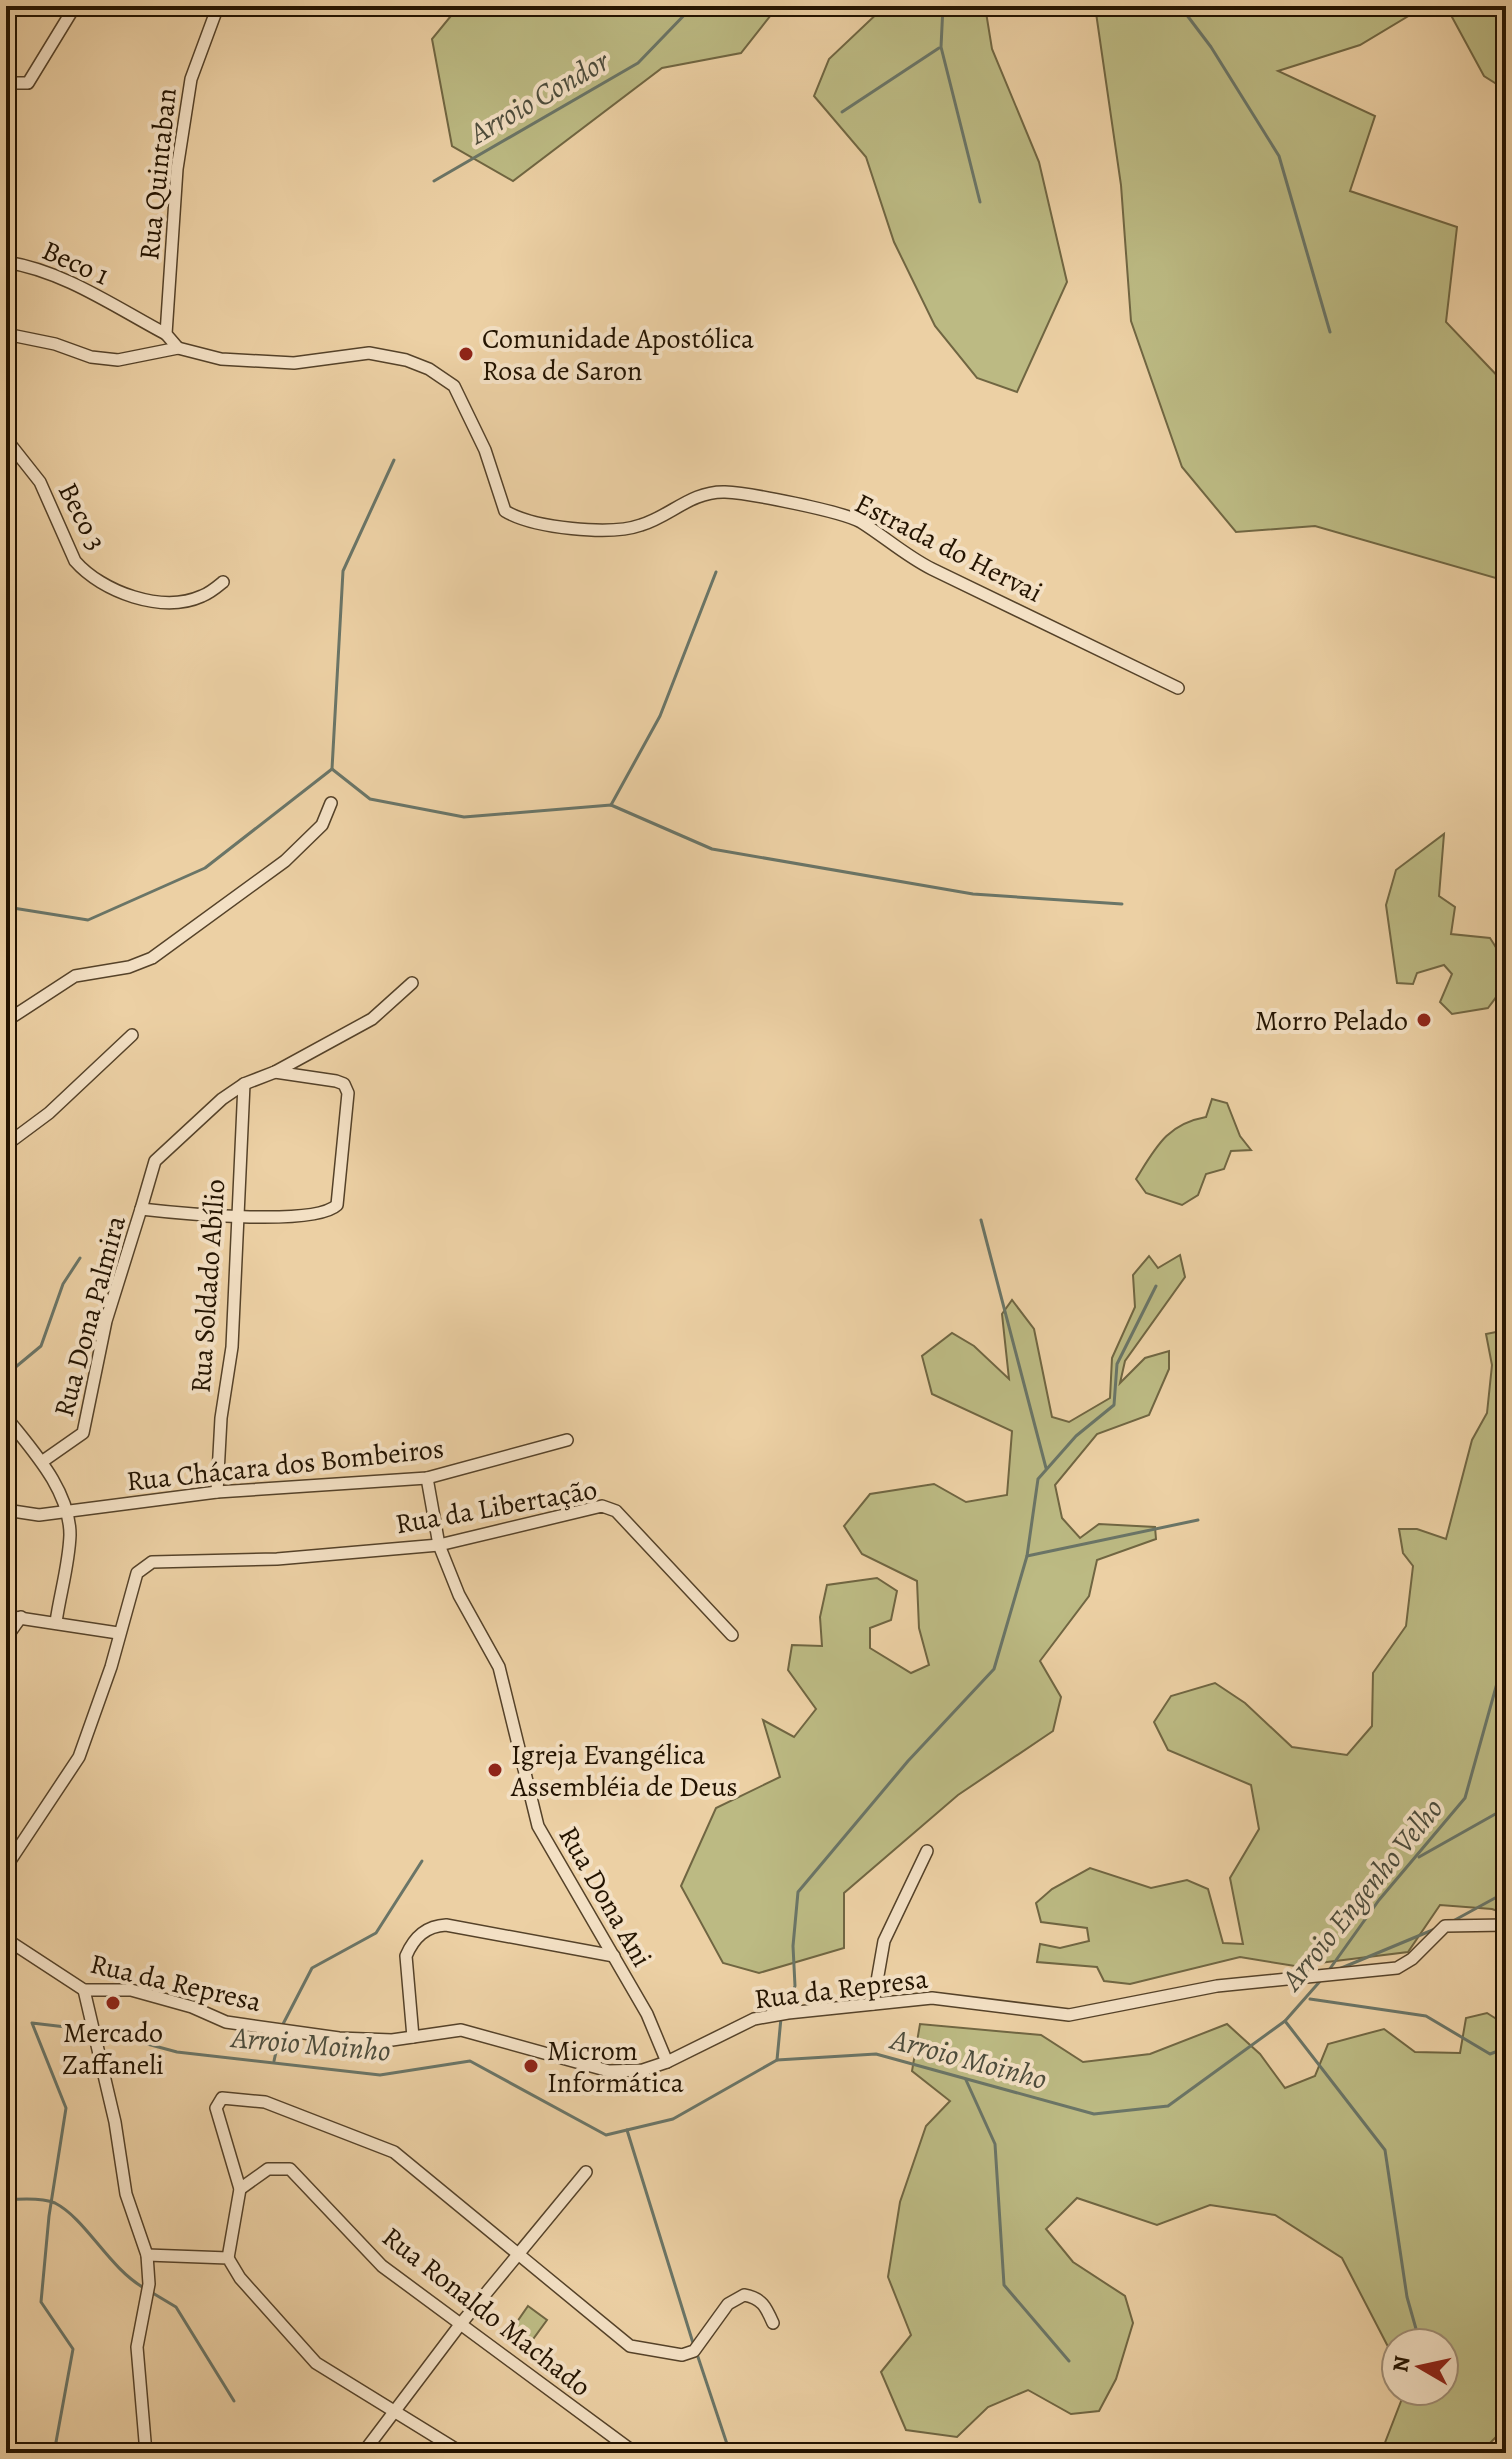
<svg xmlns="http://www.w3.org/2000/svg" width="1512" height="2459" font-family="Alegreya,serif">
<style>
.green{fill:#bcba83;stroke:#706642;stroke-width:2}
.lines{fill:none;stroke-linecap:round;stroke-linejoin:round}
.stream{stroke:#6a7567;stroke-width:3}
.minor-casing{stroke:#554229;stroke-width:14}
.minor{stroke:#f3e0c4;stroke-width:11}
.poi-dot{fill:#8f2418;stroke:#f3e0c4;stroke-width:3}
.labels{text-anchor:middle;stroke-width:8;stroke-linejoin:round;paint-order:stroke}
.street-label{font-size:28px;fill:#231300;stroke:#f3e0c4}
.poi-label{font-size:28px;fill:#231300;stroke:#f3e0c4;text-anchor:start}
.water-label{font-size:30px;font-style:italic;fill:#4c4c3c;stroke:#f3e0c4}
</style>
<rect width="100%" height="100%" fill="#ecd0a4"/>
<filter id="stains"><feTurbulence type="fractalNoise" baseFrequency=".0025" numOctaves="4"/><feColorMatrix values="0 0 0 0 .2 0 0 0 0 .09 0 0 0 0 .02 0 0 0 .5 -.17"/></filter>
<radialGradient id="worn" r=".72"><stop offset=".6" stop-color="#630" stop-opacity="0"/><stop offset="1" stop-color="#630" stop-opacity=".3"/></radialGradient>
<g class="green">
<polygon points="459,6 778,6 741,53 662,68 513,181 452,146 432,39"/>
<polygon points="885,6 985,6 992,49 1039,162 1067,282 1017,392 977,378 935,326 894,242 866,157 814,96 829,59"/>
<polygon points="1095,6 1425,6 1360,45 1278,71 1375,116 1350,191 1457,227 1446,322 1506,385 1506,581 1315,526 1236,532 1182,467 1131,321 1121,185"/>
<polygon points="1446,6 1506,6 1506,90 1484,76"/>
<path d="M 1444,834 L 1439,896 L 1455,907 L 1451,934 L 1490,938 C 1511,970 1511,979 1488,1008 L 1452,1014 L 1440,1002 L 1452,974 L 1444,965 L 1417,973 L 1413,984 L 1397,983 L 1386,905 L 1396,870 Z"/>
<path d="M 1212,1099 L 1227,1103 L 1240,1136 L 1251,1150 L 1231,1151 L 1224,1169 L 1206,1174 L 1198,1195 L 1182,1205 L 1146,1193 L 1136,1179 C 1156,1147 1167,1124 1206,1117 Z"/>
<polygon points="1180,1255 1185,1277 1125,1361 1120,1383 1145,1358 1169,1351 1169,1369 1149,1415 1097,1434 1055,1485 1062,1518 1080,1538 1099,1524 1155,1527 1156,1539 1097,1560 1089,1596 1040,1661 1061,1697 1053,1731 958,1795 844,1893 844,1948 759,1973 723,1963 681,1886 716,1808 780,1777 763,1720 794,1737 816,1709 788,1670 792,1645 822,1646 820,1617 827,1585 877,1578 897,1591 891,1620 870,1628 870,1648 911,1673 929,1665 919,1628 917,1581 862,1554 844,1526 870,1494 934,1484 966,1502 1007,1495 1012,1431 932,1394 922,1356 952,1333 974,1346 1009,1379 1002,1314 1012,1300 1034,1329 1052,1417 1069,1422 1110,1398 1112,1358 1135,1307 1133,1275 1149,1256 1158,1268"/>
<polygon points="1506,1330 1506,1914 1492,1909 1440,1905 1408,1952 1295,1966 1240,1957 1130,1984 1104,1981 1097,1967 1037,1962 1040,1944 1060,1948 1089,1941 1087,1928 1041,1922 1036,1903 1052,1889 1090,1868 1151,1888 1187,1880 1208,1889 1223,1943 1243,1944 1230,1878 1259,1829 1251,1785 1168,1750 1154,1722 1171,1696 1215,1683 1245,1703 1292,1747 1347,1755 1372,1726 1373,1673 1406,1626 1413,1566 1403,1553 1399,1529 1417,1529 1446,1539 1472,1440 1487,1413 1492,1365 1486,1334"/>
<polygon points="1487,2013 1506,2025 1506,2427 1489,2444 1498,2453 1381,2453 1405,2391 1444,2391 1444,2343 1396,2343 1396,2362 1342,2258 1275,2215 1210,2205 1157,2225 1077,2198 1046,2229 1073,2262 1125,2296 1133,2323 1116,2379 1099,2411 1071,2414 1028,2390 988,2407 957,2437 906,2430 881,2372 911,2335 888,2277 900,2202 926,2126 950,2101 912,2071 920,2024 1041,2035 1083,2062 1150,2054 1227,2024 1260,2054 1285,2088 1315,2076 1328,2044 1384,2029 1415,2052 1460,2053 1466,2018"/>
<polygon points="528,2306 547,2320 528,2346 510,2332"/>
</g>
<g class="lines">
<g class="stream">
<polyline points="943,6 941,47 980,202"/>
<polyline points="1180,6 1211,47 1279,156 1330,332"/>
<polyline points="842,112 939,48"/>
<polyline points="434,181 638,63 693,6"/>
<polyline points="332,769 343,571 394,460"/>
<polyline points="611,805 660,716 716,572"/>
<polyline points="6,917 13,908 88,920 205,868 332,769 370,799 464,817 611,805 712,849 973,894 1122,904"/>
<polyline points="981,1220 1046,1468"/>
<polyline points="6,1375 41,1346 63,1284 80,1258"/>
<polyline points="1506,1386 1497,1446 1506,1544"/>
<polyline points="1027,1556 1198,1520"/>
<polyline points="1419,1857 1506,1808"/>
<polyline points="1453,1921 1506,1892"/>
<polyline points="1339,1969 1435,1929"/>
<polyline points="1329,1970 1379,1900 1465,1798 1506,1651"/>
<polyline points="1310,1999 1426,2016 1490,2054 1506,2048"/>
<polyline points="784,2011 795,1986 793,1946 798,1892 908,1761 994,1669 1027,1556 1038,1479 1076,1436 1114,1405 1117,1364 1156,1286"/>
<polyline points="1285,2021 1385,2150 1407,2297 1420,2343"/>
<polyline points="282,2026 312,1968 376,1933 422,1861"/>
<polyline points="99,2031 177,2052 380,2075 470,2061 606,2135 673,2119 777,2060 876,2054 1094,2114 1168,2106 1285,2021 1322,1979"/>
<polyline points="777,2060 781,2018"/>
<polyline points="274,2061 280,2034"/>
<polyline points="966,2080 995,2144 1004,2285 1069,2361"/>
<polyline points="627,2130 693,2343"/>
<path d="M 6,2200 C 18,2199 43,2198 55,2203 C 86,2219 108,2267 144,2288"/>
<polyline points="151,2292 176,2307 234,2401"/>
<polyline points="697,2354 730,2453"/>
<polyline points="64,2453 56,2442 73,2349 41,2302 49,2216 66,2108 32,2023 91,2030"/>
</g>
<defs>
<g id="minor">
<polyline points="6,83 28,83 75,6"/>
<path d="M 6,262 C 64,271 115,307 166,334"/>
<path d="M 6,334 L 55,344 L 91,357 L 118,360 L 178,348 L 221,359 L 294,363 L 369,353 L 406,360 L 429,369 L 454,386 L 485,450 L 505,511 C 533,528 610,536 641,525 C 671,516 691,491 725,492 C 749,493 841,511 861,522 C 885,537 906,556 932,569 C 1014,608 1096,648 1178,688"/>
<polyline points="178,348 166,334 177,169 191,79 218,6"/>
<path d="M 6,439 L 40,482 L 75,561 C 102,592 162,614 202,596 C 210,593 217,587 223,582"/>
<polyline points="6,1021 75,976 129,967 152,958 285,861 322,825 331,803"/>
<polyline points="6,1145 49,1113 132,1035"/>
<polyline points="141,1209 155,1161 222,1099 244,1084 275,1072 372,1019 412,983"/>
<path d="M 6,1417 C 32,1450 70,1490 70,1535 C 69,1564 60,1594 56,1622"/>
<path d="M 43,1461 L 83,1433 L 106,1321 L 141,1209 C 176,1213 314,1227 337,1205 L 348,1093 L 344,1084 L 336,1081 L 275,1072"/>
<polyline points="427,1478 439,1545 459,1595 499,1667 538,1826 647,2014 667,2062"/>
<polyline points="217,1492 221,1418 232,1347 244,1084"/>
<polyline points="6,1510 39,1515 217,1492 427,1478 567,1440"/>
<polyline points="6,1616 118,1633"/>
<polyline points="6,1638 21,1617"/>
<polyline points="6,1867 79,1757 111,1667 137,1573 152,1562 277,1559 439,1545 602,1506 616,1511 732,1635"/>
<polyline points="6,1939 84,1990 131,1990 192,2007 226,2022 339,2038 392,2040 461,2030 609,2071 643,2070 667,2062 754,2019 788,2013 932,1998 1069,2015 1217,1986 1397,1968 1412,1959 1445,1926 1506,1925"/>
<polyline points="84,1990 115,2122 126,2194 147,2255 149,2284 137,2347 146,2453"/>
<polyline points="873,2004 884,1941 927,1851"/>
<path d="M 413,2037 L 406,1956 C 414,1937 426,1926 446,1925 L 614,1956"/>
<polyline points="240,2189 268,2169 290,2169 382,2266 635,2453"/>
<polyline points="147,2255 228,2258 240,2278 316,2363 462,2453"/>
<path d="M 228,2258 L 240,2189 L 216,2108 L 222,2098 L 265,2102 L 394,2152 L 630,2346 L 682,2355 L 694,2351 L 728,2304 L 744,2295 C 762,2298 766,2307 773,2323"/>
<polyline points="363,2453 459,2326 586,2172"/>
</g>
</defs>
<use href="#minor" class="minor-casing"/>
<use href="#minor" class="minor"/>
</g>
<g class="poi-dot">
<circle cx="466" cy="354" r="8"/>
<circle cx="1424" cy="1020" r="8"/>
<circle cx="495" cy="1770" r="8"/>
<circle cx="113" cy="2003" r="8"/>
<circle cx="531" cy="2066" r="8"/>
</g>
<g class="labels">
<g class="street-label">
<text transform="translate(157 174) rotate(-84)" y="10">Rua Quintaban</text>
<text transform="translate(76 262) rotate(24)" y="10">Beco 1</text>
<text transform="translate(83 516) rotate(63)" y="10">Beco 3</text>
<text transform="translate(949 547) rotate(27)" y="10">Estrada do Hervai</text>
<text transform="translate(207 1286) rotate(-86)" y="10">Rua Soldado Abílio</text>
<text transform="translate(89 1316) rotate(-75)" y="10">Rua Dona Palmira</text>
<text transform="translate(285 1464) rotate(-6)" y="10">Rua Chácara dos Bombeiros</text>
<text transform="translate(496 1506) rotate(-10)" y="10">Rua da Libertação</text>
<text transform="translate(606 1896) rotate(60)" y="10">Rua Dona Ani</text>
<text transform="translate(176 1982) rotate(13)" y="10">Rua da Represa</text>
<text transform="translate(841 1988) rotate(-7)" y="10">Rua da Represa</text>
<text transform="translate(487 2311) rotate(38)" y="10">Rua Ronaldo Machado</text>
</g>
<g class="poi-label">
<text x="482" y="348">Comunidade Apostólica<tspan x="482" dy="32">Rosa de Saron</tspan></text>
<text x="1408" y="1030" text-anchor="end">Morro Pelado</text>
<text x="511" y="1764">Igreja Evangélica<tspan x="511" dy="32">Assembléia de Deus</tspan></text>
<text x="113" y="2042" text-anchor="middle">Mercado<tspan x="113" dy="32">Zaffaneli</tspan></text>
<text x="547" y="2060">Microm<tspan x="547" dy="32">Informática</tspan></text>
</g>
<g class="water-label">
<text transform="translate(539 97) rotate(-30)" y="10">Arroio Condor</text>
<text transform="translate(1362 1894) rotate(-51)" y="10">Arroio Engenho Velho</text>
<text transform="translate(311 2044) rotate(5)" y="10">Arroio Moinho</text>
<text transform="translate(969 2059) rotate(15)" y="10">Arroio Moinho</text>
</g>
</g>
<rect width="1512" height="2459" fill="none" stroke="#ecd0a4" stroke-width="32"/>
<rect x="8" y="8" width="1496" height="2443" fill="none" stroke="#231300" stroke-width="4"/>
<rect x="16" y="16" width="1480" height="2427" fill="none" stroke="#231300" stroke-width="2"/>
<g transform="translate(1420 2367) rotate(279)"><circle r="38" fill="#f3e0c4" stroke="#a08e76" stroke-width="2"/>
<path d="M0-6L14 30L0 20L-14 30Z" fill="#8f2418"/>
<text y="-12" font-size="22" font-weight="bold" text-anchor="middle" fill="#231300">N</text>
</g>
<rect width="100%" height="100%" filter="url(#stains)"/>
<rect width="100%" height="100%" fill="url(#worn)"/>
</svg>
